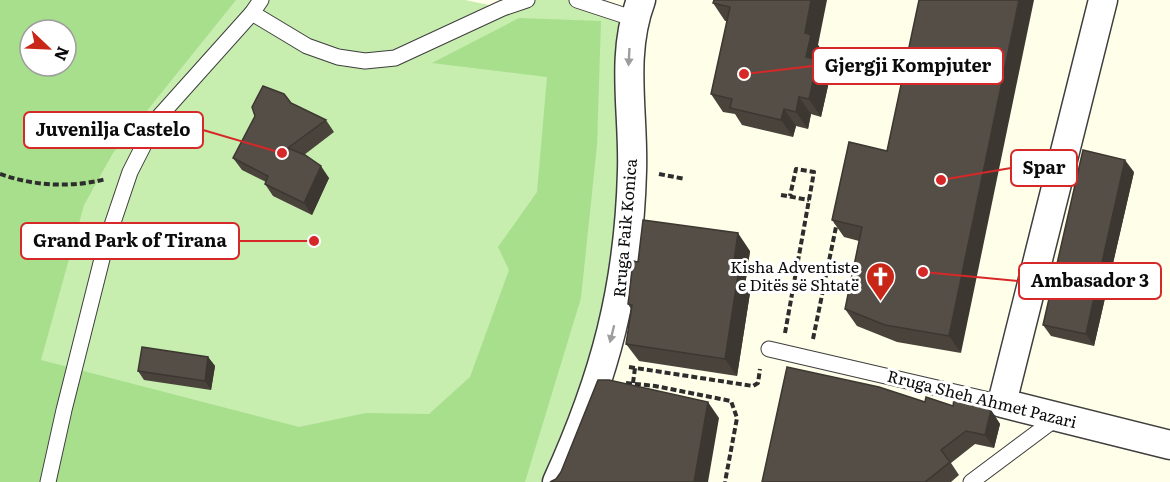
<svg xmlns="http://www.w3.org/2000/svg" width="1170" height="482" font-family="Literata,serif">
<style>
.green{fill:#c7edaf;fill-rule:evenodd}
.forest{fill:#a7df8d;fill-rule:evenodd}
.lines{fill:none;stroke-linecap:round;stroke-linejoin:round}
.service-casing{stroke:#3e3e3e;stroke-width:17}
.minor-casing{stroke:#3e3e3e;stroke-width:31}
.path{stroke:#2d2d2d;stroke-width:4;stroke-dasharray:6 3;stroke-linecap:butt}
.service{stroke:#fff;stroke-width:15}
.minor{stroke:#fff;stroke-width:28}
.wall{fill:#49433c}
.shaded-wall{fill:#3c3731}
.building{fill:#554e46;stroke:#3c3731;stroke-width:1.5}
.oneway{fill:#9d9d9d}
.labels{text-anchor:middle;stroke-width:6;stroke-linejoin:round;paint-order:stroke}
.street-label{font-size:16px;fill:#0b0b0b;stroke:#fff}
.poi-label{font-size:16px;fill:#0b0b0b;stroke:#fff;text-anchor:end}
.leader{fill:none;stroke:#d62828;stroke-width:2}
.callout-dot{fill:#d62828;stroke:#fff;stroke-width:2}
.callout{fill:#fff;stroke:#d62828;stroke-width:2}
.callout-label{font-size:18px;text-anchor:middle;font-weight:bold;fill:#0b0b0b}
</style>
<rect width="100%" height="100%" fill="#fffee9"/>
<path class="green" d="M 0,0 L 465,0 L 503,8 L 527,0 L 577,0 L 635,19 L 630,217 L 557,482 L 0,482 ZM 30,30 L 66,30 L 66,66 L 30,66 Z"/>
<path class="forest" d="M 0,0 L 236,0 L 113,153 L 84,205 L 41,360 L 299,427 L 366,413 L 429,414 L 470,377 L 509,270 L 498,247 L 537,192 L 547,77 L 432,63 L 519,18 L 601,21 L 597,145 L 581,298 L 525,482 L 0,482 ZM 30,30 L 66,30 L 66,66 L 30,66 Z"/>
<g class="lines">
<defs>
<g id="service">
<polyline points="577,0 635,19"/>
<polyline points="252,13 307,46 338,57 365,61 395,58 503,8 527,0"/>
<polyline points="769,349 1002,403"/>
<polyline points="48,482 64,410 106,243 130,172 157,119 252,13 261,0"/>
<polyline points="971,482 1058,417"/>
</g>
<g id="minor">
<polyline points="1103,0 1002,403 1170,445"/>
<path d="M 557,482 C 605,377 629,287 632,171 C 634,113 620,56 641,0"/>
</g>
</defs>
<use href="#service" class="service-casing"/>
<use href="#minor" class="minor-casing"/>
<g class="path">
<path d="M 0,174 C 34,186 71,188 106,179"/>
<polyline points="659,174 685,179"/>
<polyline points="781,195 809,200"/>
<polyline points="785,333 814,172 796,169 790,196"/>
<polyline points="813,339 837,222"/>
<polyline points="629,367 753,386 758,383 760,369"/>
<polyline points="626,383 655,386 731,401 737,418 725,482"/>
<polyline points="633,383 635,368"/>
</g>
<use href="#service" class="service"/>
<use href="#minor" class="minor"/>
</g>
<g class="wall">
<polygon points="714,0 818,45 823,52 820,64 830,77 821,117 811,114 808,129 796,126 793,137 742,125 735,114 723,112 711,94 727,21 725,21 713,3"/>
<polygon points="291,103 326,120 334,132 304,155 329,178 312,215 273,196 265,184 266,182 242,170 233,158 255,116"/>
<polygon points="849,142 961,353 897,342 857,326 845,309 859,241 844,237 832,220"/>
<polygon points="1134,172 1094,346 1051,336 1043,325"/>
<polygon points="750,251 745,286 750,293 737,376 639,361 626,344 631,309 628,304 638,262"/>
<polygon points="208,357 215,366 211,390 144,380 138,371"/>
<polygon points="925,402 991,410 1000,424 994,448 975,444 951,463 959,475 951,482 762,482"/>
</g>
<g class="shaded-wall">
<polygon points="811,0 827,0 818,45 823,52 820,64 830,77 821,117 809,99 805,33"/>
<polygon points="1019,0 1034,0 961,353 949,336"/>
<polygon points="799,97 811,114 808,129 796,112"/>
<polygon points="784,109 796,126 793,137 781,120"/>
<polygon points="1125,160 1134,172 1094,346 1086,334"/>
<polygon points="321,166 329,178 312,215 304,203"/>
<polygon points="738,233 750,251 745,286 750,293 737,376 725,359 732,275"/>
<polygon points="208,357 215,366 211,390 205,381"/>
<polygon points="708,402 719,418 708,482 694,482"/>
<polygon points="991,410 1000,424 994,448 985,435"/>
</g>
<g class="building">
<polygon points="714,0 811,0 805,33 811,35 806,57 818,60 809,99 799,97 796,112 784,109 781,120 730,108 732,99 711,94 730,7 713,3"/>
<polygon points="919,0 1019,0 949,336 885,325 845,309 862,227 832,220 849,142 887,151"/>
<polygon points="263,86 284,94 291,103 326,120 288,148 305,155 321,166 304,203 265,184 268,176 233,158 255,116 252,107"/>
<polygon points="1083,150 1125,160 1086,334 1043,325"/>
<polygon points="643,220 738,233 732,275 738,275 725,359 626,344 632,305 628,304 633,261 638,262"/>
<polygon points="142,347 208,357 205,381 138,371"/>
<polygon points="787,367 879,387 925,402 926,397 953,406 954,399 991,410 985,435 966,431 941,450 950,462 925,482 762,482"/>
<polygon points="598,380 609,380 708,402 694,482 550,482 556,479 561,472"/>
</g>
<defs><path id="oneway-solid" d="M-6-.8H1V-3.2L6.5 0L1 3.2V.8H-6Z" transform="scale(1.5)"/></defs>
<g class="oneway">
<use href="#oneway-solid" transform="translate(629 57) rotate(93)"/>
<use href="#oneway-solid" transform="translate(612 334) rotate(104)"/>
</g>
<defs>
<symbol id="church-pin" viewBox="-11 -11 22 30"><path d="M0 17L-7.5 6A9.5 9.5 0 1 1 7.5 6Z" fill="#c82617" stroke="#fff"/><path d="M-1.2-6h2.4v3.5h3.3v2.4h-3.3V6h-2.4V-.1h-3.3v-2.4h3.3Z" fill="#fff"/></symbol>
</defs>
<g fill-rule="evenodd">
<use href="#church-pin" x="864" y="260" width="33" height="45"/>
</g>
<g class="labels">
<g class="street-label">
<text transform="translate(625 228) rotate(-85)" y="6">Rruga Faik Konica</text>
<text transform="translate(982 399) rotate(14)" y="6">Rruga Sheh Ahmet Pazari</text>
</g>
<g class="poi-label">
<text x="859" y="273">Kisha Adventiste<tspan x="859" dy="18">e Ditës së Shtatë</tspan></text>
</g>
</g>
<path class="leader" d="M744 74L813 66M282 153L203 130M941 180L1011 168M314 241L239 241M923 272L1019 281"/>
<g class="callout-dot">
<circle cx="744" cy="74" r="6"/>
<circle cx="282" cy="153" r="6"/>
<circle cx="941" cy="180" r="6"/>
<circle cx="314" cy="241" r="6"/>
<circle cx="923" cy="272" r="6"/>
</g>
<g class="callout">
<rect x="813" y="48" width="190" height="36" rx="6"/>
<rect x="24" y="112" width="179" height="36" rx="6"/>
<rect x="1011" y="150" width="66" height="36" rx="6"/>
<rect x="21" y="223" width="218" height="36" rx="6"/>
<rect x="1019" y="263" width="142" height="36" rx="6"/>
</g>
<g class="callout-label">
<text x="908" y="72">Gjergji Kompjuter</text>
<text x="113" y="136">Juvenilja Castelo</text>
<text x="1044" y="174">Spar</text>
<text x="130" y="247">Grand Park of Tirana</text>
<text x="1090" y="287">Ambasador 3</text>
</g>
<g transform="translate(48 48) rotate(113)"><circle r="28" fill="#ffffff" stroke="#9d9d9d" stroke-width="1.5"/>
<path d="M0-4.5L10 22L0 15L-10 22Z" fill="#c82617"/>
<text y="-9" font-size="16" font-weight="bold" text-anchor="middle" fill="#0b0b0b">N</text>
</g>
</svg>
